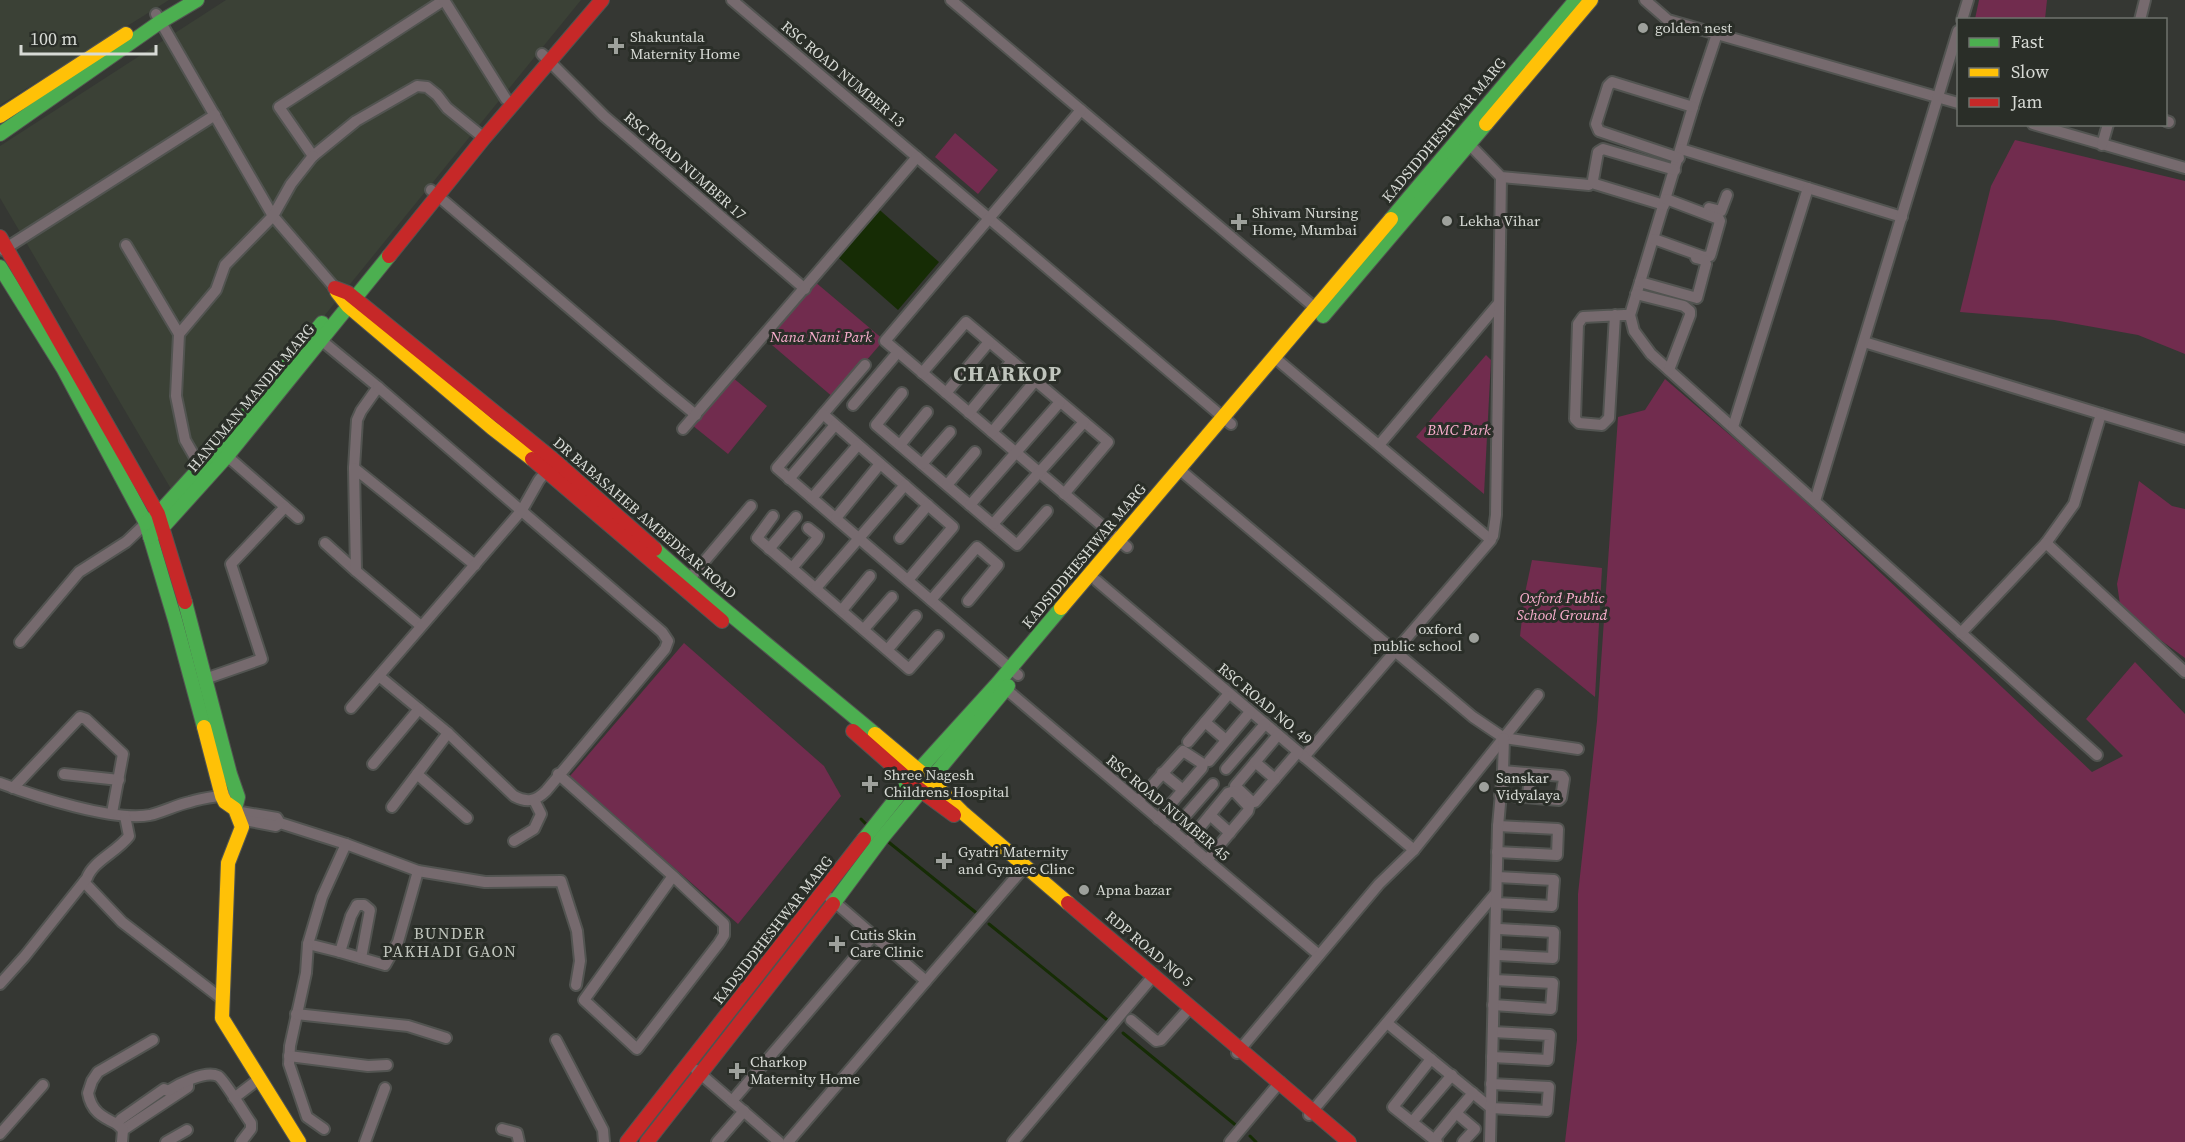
<svg xmlns="http://www.w3.org/2000/svg" width="2185" height="1142" font-family="'Source Serif 4',serif">
<style>
.built{fill:#3b4136}
.green{fill:#712c4e}
.water{fill:#162c05}
.lines{fill:none;stroke-linecap:round;stroke-linejoin:round}
.stream{stroke:#162c05;stroke-width:3}
.street-casing{stroke:#525451;stroke-width:14}
.fast-casing{stroke:#525451;stroke-width:16}
.slow-casing{stroke:#525451;stroke-width:16}
.jam-casing{stroke:#525451;stroke-width:16}
.street{stroke:#766a6e;stroke-width:10}
.fast{stroke:#4caf50;stroke-width:14}
.slow{stroke:#ffc107;stroke-width:14}
.jam{stroke:#c62828;stroke-width:14}
.poi-dot{fill:#9ea19c;stroke:#2a2e28;stroke-width:2}
.labels{text-anchor:middle;stroke-width:6;stroke-linejoin:round;paint-order:stroke}
.poi-label{font-size:15px;fill:#d7dad5;stroke:#2a2e28;text-anchor:start}
.street-label{font-size:15px;fill:#d7dad5;stroke:#2a2e28}
.park-label{font-size:15px;font-style:italic;fill:#f9aecd;stroke:#2a2e28}
.neighbourhood-label{font-size:16px;letter-spacing:1.5px;fill:#c0c5bd;stroke:#2a2e28}
.district-label{font-size:21px;font-weight:bold;letter-spacing:1.5px;fill:#c0c5bd;stroke:#2a2e28}
</style>
<rect width="100%" height="100%" fill="#353733"/>
<g class="built">
<polygon points="0,0 169,0 0,105"/>
<polygon points="226,0 581,0 186,486 171,489 0,198 0,146"/>
</g>
<g class="green">
<polygon points="1979,0 2047,0 2045,19 1975,19"/>
<polygon points="955,133 998,170 978,194 935,157"/>
<polygon points="2015,140 2185,181 2185,354 2138,335 2054,320 1960,312 1991,186"/>
<polygon points="808,276 884,340 834,398 759,334"/>
<polygon points="1486,355 1491,360 1484,494 1416,437"/>
<polygon points="732,377 767,406 728,454 692,425"/>
<polygon points="1665,379 1781,479 2092,772 2123,756 2086,719 2135,662 2185,714 2185,1142 1565,1142 1577,1040 1578,894 1597,721 1618,417 1645,410"/>
<polygon points="2139,481 2172,506 2185,509 2185,658 2121,611 2117,584"/>
<polygon points="1532,560 1602,568 1595,697 1520,636 1525,593"/>
<polygon points="684,643 824,766 841,796 738,924 570,776"/>
</g>
<polygon class="water" points="874,205 939,262 898,310 832,252"/>
<g class="lines">
<g class="stream">
<polyline points="861,819 868,826"/>
<polyline points="886,840 979,915"/>
<polyline points="989,924 1111,1023"/>
<polyline points="1123,1033 1238,1127"/>
<polyline points="1250,1136 1256,1142"/>
</g>
<defs>
<g id="street">
<polyline points="444,0 279,107 313,156 356,121 417,86 427,87 437,95 447,108 484,138"/>
<polyline points="444,0 506,99 513,105"/>
<polyline points="732,0 1231,424"/>
<polyline points="951,0 1320,312"/>
<polyline points="1645,0 1668,20 1958,103"/>
<polyline points="156,14 273,216 335,288"/>
<polyline points="1962,20 1968,0"/>
<polyline points="2140,20 2145,0"/>
<polyline points="1717,34 1696,97 1630,315 1634,331 1651,354 2097,755"/>
<polyline points="542,54 604,116 805,289"/>
<polyline points="1081,110 885,341 1127,547"/>
<polyline points="2166,121 2169,122"/>
<polyline points="2033,124 2185,168"/>
<polyline points="1469,144 1501,177 1589,185"/>
<polyline points="2102,145 2108,124"/>
<polyline points="1681,149 1902,217"/>
<polyline points="1679,158 1599,131 1596,124 1608,86 1612,82 1693,107"/>
<polyline points="431,190 663,388 696,415"/>
<polyline points="1664,205 1595,184 1593,180 1598,152 1603,149 1675,170"/>
<polyline points="1709,208 1721,211 1727,195"/>
<polyline points="1654,239 1704,257 1710,256 1711,253 1720,221 1719,219 1666,199"/>
<polyline points="126,245 179,334 216,290 225,265 273,216 291,184 313,156"/>
<polyline points="3,250 215,115"/>
<polyline points="1640,282 1697,298 1706,264 1704,260 1696,258"/>
<polyline points="1636,294 1684,306 1690,311 1690,315 1669,370"/>
<polyline points="1615,315 1609,418 1602,425 1579,423 1575,419 1578,324 1583,317 1624,315 1630,315"/>
<polyline points="179,334 176,396 185,440 200,466"/>
<polyline points="321,340 378,387 361,411 357,420 354,468"/>
<polyline points="1864,342 2101,414 2074,504 2046,543"/>
<polyline points="1274,357 1491,540 1304,757"/>
<polyline points="865,365 777,468 1018,675"/>
<polyline points="922,373 966,322 1108,442 1064,494"/>
<path d="M 378,387 L 662,632 L 668,641 L 665,649 L 546,791 C 536,801 527,803 514,796 L 448,733 L 379,676"/>
<polyline points="902,393 876,425 1017,545 1047,511"/>
<polyline points="946,393 989,342"/>
<polyline points="853,405 898,352"/>
<polyline points="969,413 1012,361"/>
<polyline points="823,414 953,527 908,580"/>
<polyline points="2101,414 2185,439"/>
<polyline points="1733,427 1808,188"/>
<polyline points="683,429 917,157"/>
<polyline points="992,432 1035,381"/>
<polyline points="900,445 927,412"/>
<polyline points="1379,445 1499,303"/>
<polyline points="227,456 298,518"/>
<polyline points="922,464 950,432"/>
<polyline points="1179,469 1473,717 1504,738 1578,749"/>
<polyline points="789,479 835,425"/>
<polyline points="947,485 975,452"/>
<polyline points="812,498 858,445"/>
<polyline points="1815,501 1958,31"/>
<polyline points="970,505 1060,402"/>
<polyline points="773,516 757,538 909,669 938,636"/>
<polyline points="836,518 880,464"/>
<polyline points="993,524 1084,422"/>
<polyline points="1493,536 1496,515 1501,177"/>
<polyline points="900,538 928,505"/>
<polyline points="325,543 356,571"/>
<polyline points="769,549 796,517"/>
<polyline points="792,568 816,540 818,536 808,528"/>
<polyline points="1097,581 1414,850"/>
<polyline points="686,583 751,506"/>
<polyline points="816,588 905,485"/>
<polyline points="931,600 977,547 998,565 968,601"/>
<polyline points="842,610 870,576"/>
<polyline points="421,626 356,571 354,468 475,565"/>
<polyline points="864,629 892,597"/>
<polyline points="1961,633 2046,543 2185,672"/>
<polyline points="20,642 79,572 126,542 146,523"/>
<polyline points="888,649 916,616"/>
<polyline points="205,679 262,659 231,564 285,507"/>
<polyline points="1001,685 1319,955"/>
<polyline points="351,708 522,510 539,480 551,466"/>
<polyline points="1205,722 1226,740"/>
<polyline points="448,733 417,774 467,818"/>
<polyline points="1278,735 1235,786 1252,802 1255,802 1298,752"/>
<polyline points="1188,742 1227,696"/>
<polyline points="1209,761 1250,712"/>
<polyline points="1255,762 1275,779"/>
<polyline points="373,764 419,709"/>
<polyline points="1226,769 1265,724"/>
<polyline points="1162,773 1183,790"/>
<polyline points="64,774 119,780"/>
<polyline points="558,774 673,876 724,924 724,935 719,943 637,1049 584,1000 673,876"/>
<path d="M 0,783 C 34,796 115,822 150,815 C 163,812 176,805 190,802 C 202,798 214,797 226,795"/>
<polyline points="13,788 80,717 86,719 123,754 112,813"/>
<polyline points="1500,795 1559,800 1561,798 1564,779 1562,776 1503,771"/>
<polyline points="1528,797 1530,774"/>
<polyline points="1138,801 1183,751 1203,764 1202,768 1158,819"/>
<polyline points="392,807 417,774"/>
<polyline points="235,811 277,818 280,823 346,844 418,871 485,882 561,881 577,931 580,961 576,985"/>
<polyline points="1210,815 1230,833"/>
<polyline points="239,819 276,826 280,823"/>
<polyline points="1173,830 1213,784"/>
<polyline points="514,841 534,829 541,814 534,800"/>
<polyline points="1187,843 1228,793 1234,791 1249,807 1248,811 1207,860"/>
<polyline points="346,844 322,897 308,944 340,952 351,916 357,905 364,905 370,910 361,958"/>
<polyline points="1497,852 1557,855 1558,829 1498,826"/>
<polyline points="84,882 122,922 222,999"/>
<polyline points="1496,903 1552,906 1554,880 1497,877"/>
<polyline points="308,944 306,973 290,1046 289,1064 307,1117 324,1129"/>
<polyline points="340,952 385,965 398,942 418,871"/>
<polyline points="1498,955 1553,958 1554,932 1499,929"/>
<polyline points="926,981 1021,871"/>
<path d="M 0,984 L 25,956 L 87,878 C 93,861 117,852 129,836 L 125,816"/>
<polyline points="1493,1005 1551,1009 1553,983 1494,980"/>
<polyline points="296,1014 408,1026 446,1038"/>
<polyline points="1131,1020 1156,1041 1161,1040 1186,1012"/>
<polyline points="1387,1023 1491,1108 1547,1111 1549,1087 1491,1084"/>
<polyline points="556,1040 603,1130 604,1142"/>
<polyline points="1237,1053 1379,884 1414,850 1538,695"/>
<polyline points="289,1056 368,1066 387,1065"/>
<polyline points="1492,1057 1548,1060 1550,1035 1493,1032"/>
<polyline points="1431,1059 1393,1107 1437,1142"/>
<polyline points="696,1070 779,1142"/>
<polyline points="234,1098 259,1079"/>
<polyline points="732,1101 873,936"/>
<polyline points="1309,1115 1496,893"/>
<polyline points="1412,1122 1452,1075"/>
<path d="M 117,1124 C 102,1117 91,1111 88,1093 L 92,1081 L 98,1072 L 153,1040"/>
<polyline points="502,1129 517,1133 519,1142"/>
<polyline points="123,1130 188,1087 188,1082"/>
<polyline points="0,1134 43,1085"/>
<polyline points="1434,1140 1456,1113"/>
<path d="M 122,1142 L 123,1130 L 117,1124 L 121,1119 L 164,1089 L 168,1091 C 179,1084 205,1070 218,1076 C 224,1079 245,1115 251,1123 L 251,1129 L 241,1142"/>
<polyline points="166,1142 187,1130"/>
<polyline points="365,1142 385,1088"/>
<polyline points="717,1142 744,1111"/>
<polyline points="788,1142 926,981 830,898"/>
<polyline points="1013,1142 1154,975"/>
<polyline points="1230,1142 1280,1082"/>
<polyline points="1463,1142 1475,1129 1456,1113 1473,1093"/>
<polyline points="1490,1142 1498,826 1503,771 1504,738"/>
</g>
<g id="fast">
<polyline points="0,134 160,22 197,0"/>
<polyline points="1391,219 1576,0"/>
<polyline points="0,267 63,368 146,523 175,620 204,727"/>
<polyline points="1323,316 1486,124"/>
<polyline points="146,523 158,514 218,448 322,323"/>
<polyline points="150,537 162,528 227,456 389,256"/>
<polyline points="655,549 707,595 875,734"/>
<polyline points="185,602 230,774 238,797 235,809"/>
<polyline points="864,839 918,771 998,683 1061,608"/>
<polyline points="833,904 882,838 1008,686"/>
</g>
<g id="slow">
<polyline points="0,116 126,34"/>
<polyline points="1486,124 1591,0"/>
<polyline points="337,292 348,306 492,428 532,459"/>
<polyline points="1061,608 1391,219"/>
<polyline points="204,727 222,796 225,802 235,809 242,827 228,863 222,1018 299,1142"/>
<polyline points="875,734 929,779 962,812 1068,903"/>
</g>
<g id="jam">
<polyline points="0,237 158,514 185,602"/>
<polyline points="389,256 484,138 602,0"/>
<polyline points="335,288 348,293 555,461 655,549"/>
<polyline points="532,459 722,621"/>
<polyline points="853,731 920,790 954,815"/>
<polyline points="1068,903 1349,1142"/>
<polyline points="627,1142 864,839"/>
<polyline points="647,1142 833,904"/>
</g>
</defs>
<use href="#street" class="street-casing"/>
<use href="#fast" class="fast-casing"/>
<use href="#slow" class="slow-casing"/>
<use href="#jam" class="jam-casing"/>
<use href="#street" class="street"/>
<use href="#fast" class="fast"/>
<use href="#slow" class="slow"/>
<use href="#jam" class="jam"/>
</g>
<g class="poi-dot">
<circle cx="1643" cy="28" r="6"/>
<path d="M613 37h6v6h6v6h-6v6h-6v-6h-6v-6h6z"/>
<circle cx="1447" cy="221" r="6"/>
<path d="M1236 213h6v6h6v6h-6v6h-6v-6h-6v-6h6z"/>
<circle cx="1474" cy="638" r="6"/>
<path d="M867 775h6v6h6v6h-6v6h-6v-6h-6v-6h6z"/>
<circle cx="1484" cy="787" r="6"/>
<path d="M941 852h6v6h6v6h-6v6h-6v-6h-6v-6h6z"/>
<circle cx="1084" cy="890" r="6"/>
<path d="M834 935h6v6h6v6h-6v6h-6v-6h-6v-6h6z"/>
<path d="M734 1062h6v6h6v6h-6v6h-6v-6h-6v-6h6z"/>
</g>
<g class="labels">
<g class="poi-label">
<text x="1655" y="33">golden nest</text>
<text x="630" y="42">Shakuntala<tspan x="630" dy="17">Maternity Home</tspan></text>
<text x="1252" y="218">Shivam Nursing<tspan x="1252" dy="17">Home, Mumbai</tspan></text>
<text x="1459" y="226">Lekha Vihar</text>
<text x="1462" y="634" text-anchor="end">oxford<tspan x="1462" dy="17">public school</tspan></text>
<text x="884" y="780">Shree Nagesh<tspan x="884" dy="17">Childrens Hospital</tspan></text>
<text x="1496" y="783">Sanskar<tspan x="1496" dy="17">Vidyalaya</tspan></text>
<text x="958" y="857">Gyatri Maternity<tspan x="958" dy="17">and Gynaec Clinc</tspan></text>
<text x="1096" y="895">Apna bazar</text>
<text x="850" y="940">Cutis Skin<tspan x="850" dy="17">Care Clinic</tspan></text>
<text x="750" y="1067">Charkop<tspan x="750" dy="17">Maternity Home</tspan></text>
</g>
<g class="street-label">
<text transform="translate(843 74) rotate(40)" y="5">RSC ROAD NUMBER 13</text>
<text transform="translate(1444 130) rotate(-50)" y="5">KADSIDDHESHWAR MARG</text>
<text transform="translate(685 166) rotate(41)" y="5">RSC ROAD NUMBER 17</text>
<text transform="translate(251 398) rotate(-50)" y="5">HANUMAN MANDIR MARG</text>
<text transform="translate(645 518) rotate(41)" y="5">DR BABASAHEB AMBEDKAR ROAD</text>
<text transform="translate(1084 556) rotate(-50)" y="5">KADSIDDHESHWAR MARG</text>
<text transform="translate(1265 704) rotate(40)" y="5">RSC ROAD NO. 49</text>
<text transform="translate(1168 808) rotate(40)" y="5">RSC ROAD NUMBER 45</text>
<text transform="translate(773 930) rotate(-52)" y="5">KADSIDDHESHWAR MARG</text>
<text transform="translate(1149 949) rotate(40)" y="5">RDP ROAD NO 5</text>
</g>
<g class="park-label">
<text x="821" y="342">Nana Nani Park</text>
<text x="1459" y="435">BMC Park</text>
<text x="1562" y="603">Oxford Public<tspan x="1562" dy="17">School Ground</tspan></text>
</g>
<g class="neighbourhood-label">
<text x="450" y="939">BUNDER<tspan x="450" dy="18">PAKHADI GAON</tspan></text>
</g>
<g class="district-label">
<text x="1008" y="381">CHARKOP</text>
</g>
</g>
<rect x="1957" y="18" width="210" height="108" fill="#2a2e28" stroke="#6f736d" stroke-width="1.5"/>
<rect x="1969" y="38" width="30" height="9" fill="#4caf50" stroke="#6f736d" stroke-width="1.5"/>
<text x="2011" y="48" font-size="18" fill="#d7dad5">Fast</text>
<rect x="1969" y="68" width="30" height="9" fill="#ffc107" stroke="#6f736d" stroke-width="1.5"/>
<text x="2011" y="78" font-size="18" fill="#d7dad5">Slow</text>
<rect x="1969" y="98" width="30" height="9" fill="#c62828" stroke="#6f736d" stroke-width="1.5"/>
<text x="2011" y="108" font-size="18" fill="#d7dad5">Jam</text>
<path d="M21 45v9h135v-9" fill="none" stroke="#d7dad5" stroke-width="3"/>
<text x="30" y="45" font-size="18" fill="#d7dad5" stroke="#2a2e28" stroke-width="4.5" paint-order="stroke">100 m</text>
</svg>
